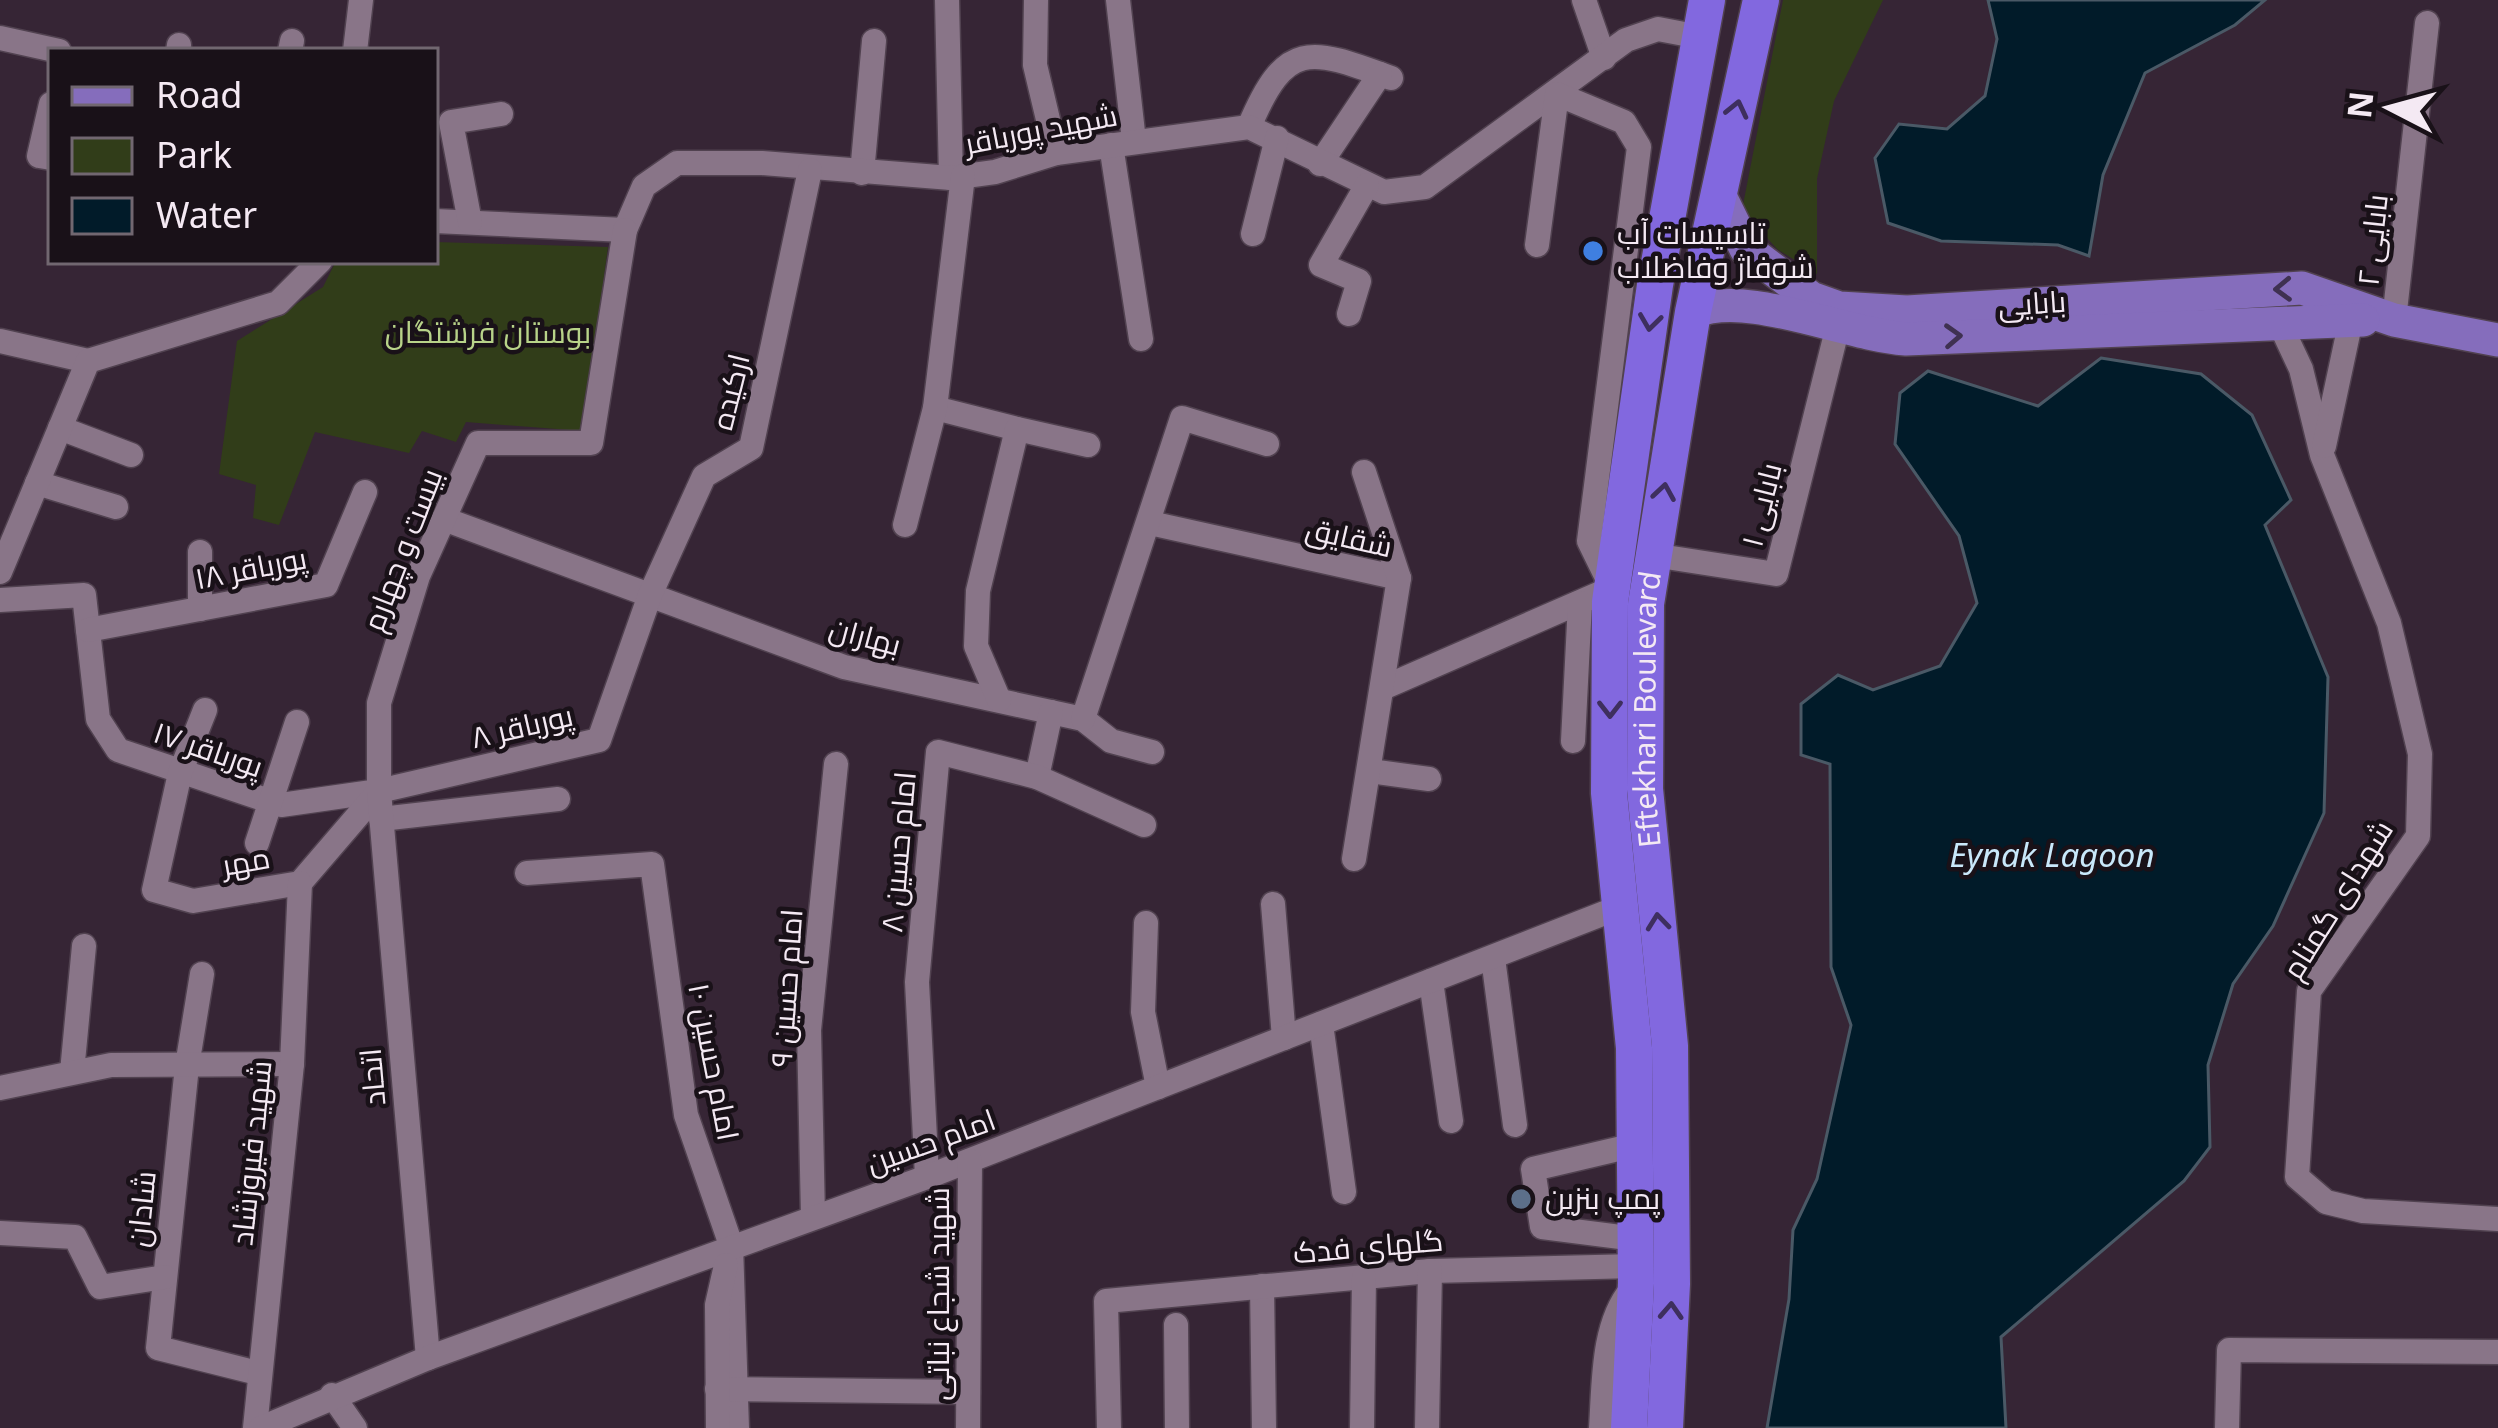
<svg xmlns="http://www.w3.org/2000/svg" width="2498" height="1428" font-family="'Noto Sans',Cairo,sans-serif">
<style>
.green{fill:#313d19}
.water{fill:#011b29;stroke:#4a5966;stroke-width:3}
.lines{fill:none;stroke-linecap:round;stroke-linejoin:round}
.minor-casing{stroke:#514250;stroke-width:27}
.major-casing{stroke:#514250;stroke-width:36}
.highway-casing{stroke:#514250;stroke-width:39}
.minor{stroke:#897588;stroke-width:24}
.major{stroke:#856dbc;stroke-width:33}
.highway{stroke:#8268df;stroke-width:36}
.oneway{stroke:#3e2f5e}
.oneway2{stroke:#3f3151}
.shop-dot{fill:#3f7fe0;stroke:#191118;stroke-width:4.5}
.service-dot{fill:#5c6f8a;stroke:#191118;stroke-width:4.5}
.labels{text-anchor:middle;stroke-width:9;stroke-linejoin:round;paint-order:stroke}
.street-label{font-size:30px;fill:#f4e9f3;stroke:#191118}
.poi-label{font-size:30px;fill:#f4e9f3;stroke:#191118;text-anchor:start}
.park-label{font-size:30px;fill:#b8d389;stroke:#191118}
.water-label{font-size:33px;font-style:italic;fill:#c9e8fa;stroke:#191118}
</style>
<rect width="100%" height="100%" fill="#362535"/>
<g class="green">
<polygon points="1783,0 1883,0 1834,101 1817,179 1817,274 1777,249 1742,210"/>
<polygon points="435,242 608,247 583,431 466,422 456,442 422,431 409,453 315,432 279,525 253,518 256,485 219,474 237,341 323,287 336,261 435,261"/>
</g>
<g class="water">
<polygon points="1988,0 2265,0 2235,25 2145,73 2103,175 2089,256 2058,245 1941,241 1888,223 1875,158 1899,124 1947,129 1985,96 1997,39"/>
<polygon points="2101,358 2201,374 2252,415 2291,500 2265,525 2328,677 2324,813 2273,926 2233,984 2208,1065 2210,1147 2184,1181 2001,1337 2006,1428 1767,1428 1789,1299 1793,1230 1817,1179 1851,1025 1831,967 1830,764 1801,755 1801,704 1838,675 1873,690 1940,666 1977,603 1959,536 1895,444 1900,393 1928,371 2038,406"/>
</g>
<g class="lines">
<defs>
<g id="minor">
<polyline points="947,0 951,178"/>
<polyline points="1036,0 1035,65 1056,153"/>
<polyline points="1118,0 1134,141"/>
<polyline points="1584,0 1604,58"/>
<polyline points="0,38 59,51"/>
<polyline points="178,51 179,45"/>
<polyline points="290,51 292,41"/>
<polyline points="355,51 361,0"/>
<polyline points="51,104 39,156 51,158"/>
<path d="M 1249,127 C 1286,39 1309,48 1391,78"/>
<polyline points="1111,145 1141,339"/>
<polyline points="1320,164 1380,74"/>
<polyline points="862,173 874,41"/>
<polyline points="435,221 625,230 644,186 677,163 762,163 951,178 995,172 1056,153 1249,127 1384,192 1425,187 1626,40 1658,29 1700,37"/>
<polyline points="470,222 451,122 501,114"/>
<polyline points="1253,234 1277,138"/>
<polyline points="1349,314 1359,281 1321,265 1367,185"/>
<polyline points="2278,320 2301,369 2322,455 2389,623 2420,754 2418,836 2309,991 2297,1177 2326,1202 2363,1211 2498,1219"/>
<polyline points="2394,320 2427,23"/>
<polyline points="0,341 88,361"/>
<polyline points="935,408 1017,429"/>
<polyline points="60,428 131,455"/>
<polyline points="2324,446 2351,320"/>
<polyline points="37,483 116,507"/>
<polyline points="444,519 844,667 1083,719 1111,741 1152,752"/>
<polyline points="1150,523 1399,578"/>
<polyline points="905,525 935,408 963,176"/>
<polyline points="200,552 200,609"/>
<polyline points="1653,555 1776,574 1837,330"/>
<polyline points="0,572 88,361 278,303 320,261"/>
<polyline points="0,600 84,595 98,719 118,750 281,805 379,791 599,740 650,595 704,476 751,448 810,170"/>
<polyline points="88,630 326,585 365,492"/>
<polyline points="1385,687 1612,588 1589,541 1639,147 1624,122 1557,94 1537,245"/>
<polyline points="999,700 976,646 978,591 1017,429 1088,445"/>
<polyline points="205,710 180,773 154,890 193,901 300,883 379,791"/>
<polyline points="1083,719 1182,418 1267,444"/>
<polyline points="1573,741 1580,603"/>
<polyline points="1370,771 1429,779"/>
<polyline points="1037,777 1051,712"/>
<polyline points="381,819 558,799"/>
<polyline points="257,843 297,722"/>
<polyline points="1354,859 1399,578 1364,472"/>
<polyline points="527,873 652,864 686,1115 731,1245 737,1428"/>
<polyline points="1273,904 1284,1038"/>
<polyline points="1146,923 1143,1012 1158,1087"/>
<polyline points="1493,958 1515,1125"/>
<polyline points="202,974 187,1066 158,1348 258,1373"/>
<polyline points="1431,981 1451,1121"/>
<polyline points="1321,1024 1344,1192"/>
<polyline points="72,1072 84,946"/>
<polyline points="0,1088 111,1065 292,1064"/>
<polyline points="1635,1145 1533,1169 1542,1227 1636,1239"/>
<polyline points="927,1177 917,982 938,752 1037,777 1144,825"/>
<polyline points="813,1217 809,1030 836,764"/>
<polyline points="0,1233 75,1237 100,1287 165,1277"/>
<polyline points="1262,1286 1264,1428"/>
<polyline points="1176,1325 1177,1428"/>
<polyline points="428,1358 379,791 379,703 418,576 478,443 591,443 625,230"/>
<polyline points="717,1389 968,1392"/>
<polyline points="332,1395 355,1428"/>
<polyline points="255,1428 292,1064 300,883"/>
<polyline points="261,1428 428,1358 927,1177 1620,907"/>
<polyline points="718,1428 717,1305 726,1265"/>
<polyline points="968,1428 970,1161"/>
<polyline points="1109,1428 1106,1301 1430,1271 1636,1266"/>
<polyline points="1362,1428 1364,1277"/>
<polyline points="1427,1428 1430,1271"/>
<path d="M 1601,1428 C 1604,1384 1602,1325 1631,1290"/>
<polyline points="2227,1428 2229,1350 2498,1352"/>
</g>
<g id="major">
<polyline points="1718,192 1746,249 1811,298 1839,308 1907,312 2302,288 2394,320 2498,340"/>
<path d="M 1693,312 C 1748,289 1841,334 1906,339 L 2363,320"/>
</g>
<g id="highway">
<polyline points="1629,1428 1636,1283 1634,1048 1609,793 1610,602 1655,285 1707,0"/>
<path id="s1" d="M 1665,1428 L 1672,1284 L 1670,1046 L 1645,789 L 1646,604 L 1693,312 L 1761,0"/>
</g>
</defs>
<use href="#minor" class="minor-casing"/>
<use href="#major" class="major-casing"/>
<use href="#highway" class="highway-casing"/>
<use href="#minor" class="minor"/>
<use href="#major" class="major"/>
<use href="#highway" class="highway"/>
</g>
<defs><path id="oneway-chevron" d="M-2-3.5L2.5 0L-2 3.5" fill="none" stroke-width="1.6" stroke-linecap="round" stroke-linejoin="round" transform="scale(3)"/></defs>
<g class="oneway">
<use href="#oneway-chevron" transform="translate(1737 109) rotate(-77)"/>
<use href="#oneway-chevron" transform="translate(1650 322) rotate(98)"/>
<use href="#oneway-chevron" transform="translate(1664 492) rotate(-81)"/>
<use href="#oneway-chevron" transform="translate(1610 709) rotate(90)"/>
<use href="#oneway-chevron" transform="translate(1658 922) rotate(-96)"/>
<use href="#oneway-chevron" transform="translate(1671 1311) rotate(-87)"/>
</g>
<g class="oneway2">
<use href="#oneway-chevron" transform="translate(2283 289) rotate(178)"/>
<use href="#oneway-chevron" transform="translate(1953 336) rotate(-3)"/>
</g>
<circle class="shop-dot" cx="1593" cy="251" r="12"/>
<circle class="service-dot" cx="1521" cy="1199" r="12"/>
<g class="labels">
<g class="street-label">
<text transform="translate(1041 130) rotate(-11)" y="10">شهید پورباقر</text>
<text transform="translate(2373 240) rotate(-84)" y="10">بابایی ۲</text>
<text transform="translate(2032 304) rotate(-4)" y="10">بابایی</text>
<text transform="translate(731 392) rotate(-76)" y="10">ارکیده</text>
<text transform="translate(1762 505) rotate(-76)" y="10">بابایی ۱</text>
<text transform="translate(1349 538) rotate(13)" y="10">شقایق</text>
<text transform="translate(403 550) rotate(-69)" y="10">بیست و چهارم</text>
<text transform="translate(251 569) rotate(-11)" y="10">پورباقر ۱۸</text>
<text transform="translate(865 637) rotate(15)" y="10">بهاران</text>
<text dy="10" stroke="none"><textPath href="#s1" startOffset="720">Eftekhari Boulevard</textPath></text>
<text transform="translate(522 727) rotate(-13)" y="10">پورباقر ۸</text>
<text transform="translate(208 750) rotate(19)" y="10">پورباقر ۱۷</text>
<text transform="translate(899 852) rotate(-85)" y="10">امام حسین ۸</text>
<text transform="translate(246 862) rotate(-10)" y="10">مهر</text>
<text transform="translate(2338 900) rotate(-58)" y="10">شهدای گمنام</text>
<text transform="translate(787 988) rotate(-86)" y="10">امام حسین ۹</text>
<text transform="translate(713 1062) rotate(79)" y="10">امام حسین ۱۰</text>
<text transform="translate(373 1077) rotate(-95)" y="10">اتحاد</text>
<text transform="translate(931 1142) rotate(-20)" y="10">امام حسین</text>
<text transform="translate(252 1153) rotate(-84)" y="10">شهید فیروزشاد</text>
<text transform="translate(142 1209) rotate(-84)" y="10">شادان</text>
<text transform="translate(1368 1247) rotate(-5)" y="10">گلهای فدک</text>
<text transform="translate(939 1294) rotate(-90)" y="10">شهید شجاع نباتی</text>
</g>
<g class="poi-label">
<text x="1617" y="244">تاسیسات آب<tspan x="1617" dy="34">شوفاژ وفاضلاب</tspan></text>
<text x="1545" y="1209">پمپ بنزین</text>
</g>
<g class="park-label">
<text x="488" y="343">بوستان فرشتگان</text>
</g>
<g class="water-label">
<text x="2052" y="867">Eynak Lagoon</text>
</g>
</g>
<rect x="48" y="48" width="390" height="216" fill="#191118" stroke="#716770" stroke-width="3"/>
<rect x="72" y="87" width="60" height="18" fill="#856dbc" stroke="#716770" stroke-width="3"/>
<text x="156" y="108" font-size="36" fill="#f4e9f3">Road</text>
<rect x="72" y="138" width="60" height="36" fill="#313d19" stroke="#716770" stroke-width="3"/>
<text x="156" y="168" font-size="36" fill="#f4e9f3">Park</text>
<rect x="72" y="198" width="60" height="36" fill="#011b29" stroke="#716770" stroke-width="3"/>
<text x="156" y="228" font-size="36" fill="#f4e9f3">Water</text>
<g transform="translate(2390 108) rotate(276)" stroke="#191118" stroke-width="9" paint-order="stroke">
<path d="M0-9L21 45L0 30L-21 45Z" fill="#f4e9f3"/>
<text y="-18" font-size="33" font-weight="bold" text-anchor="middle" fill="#f4e9f3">N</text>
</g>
</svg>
